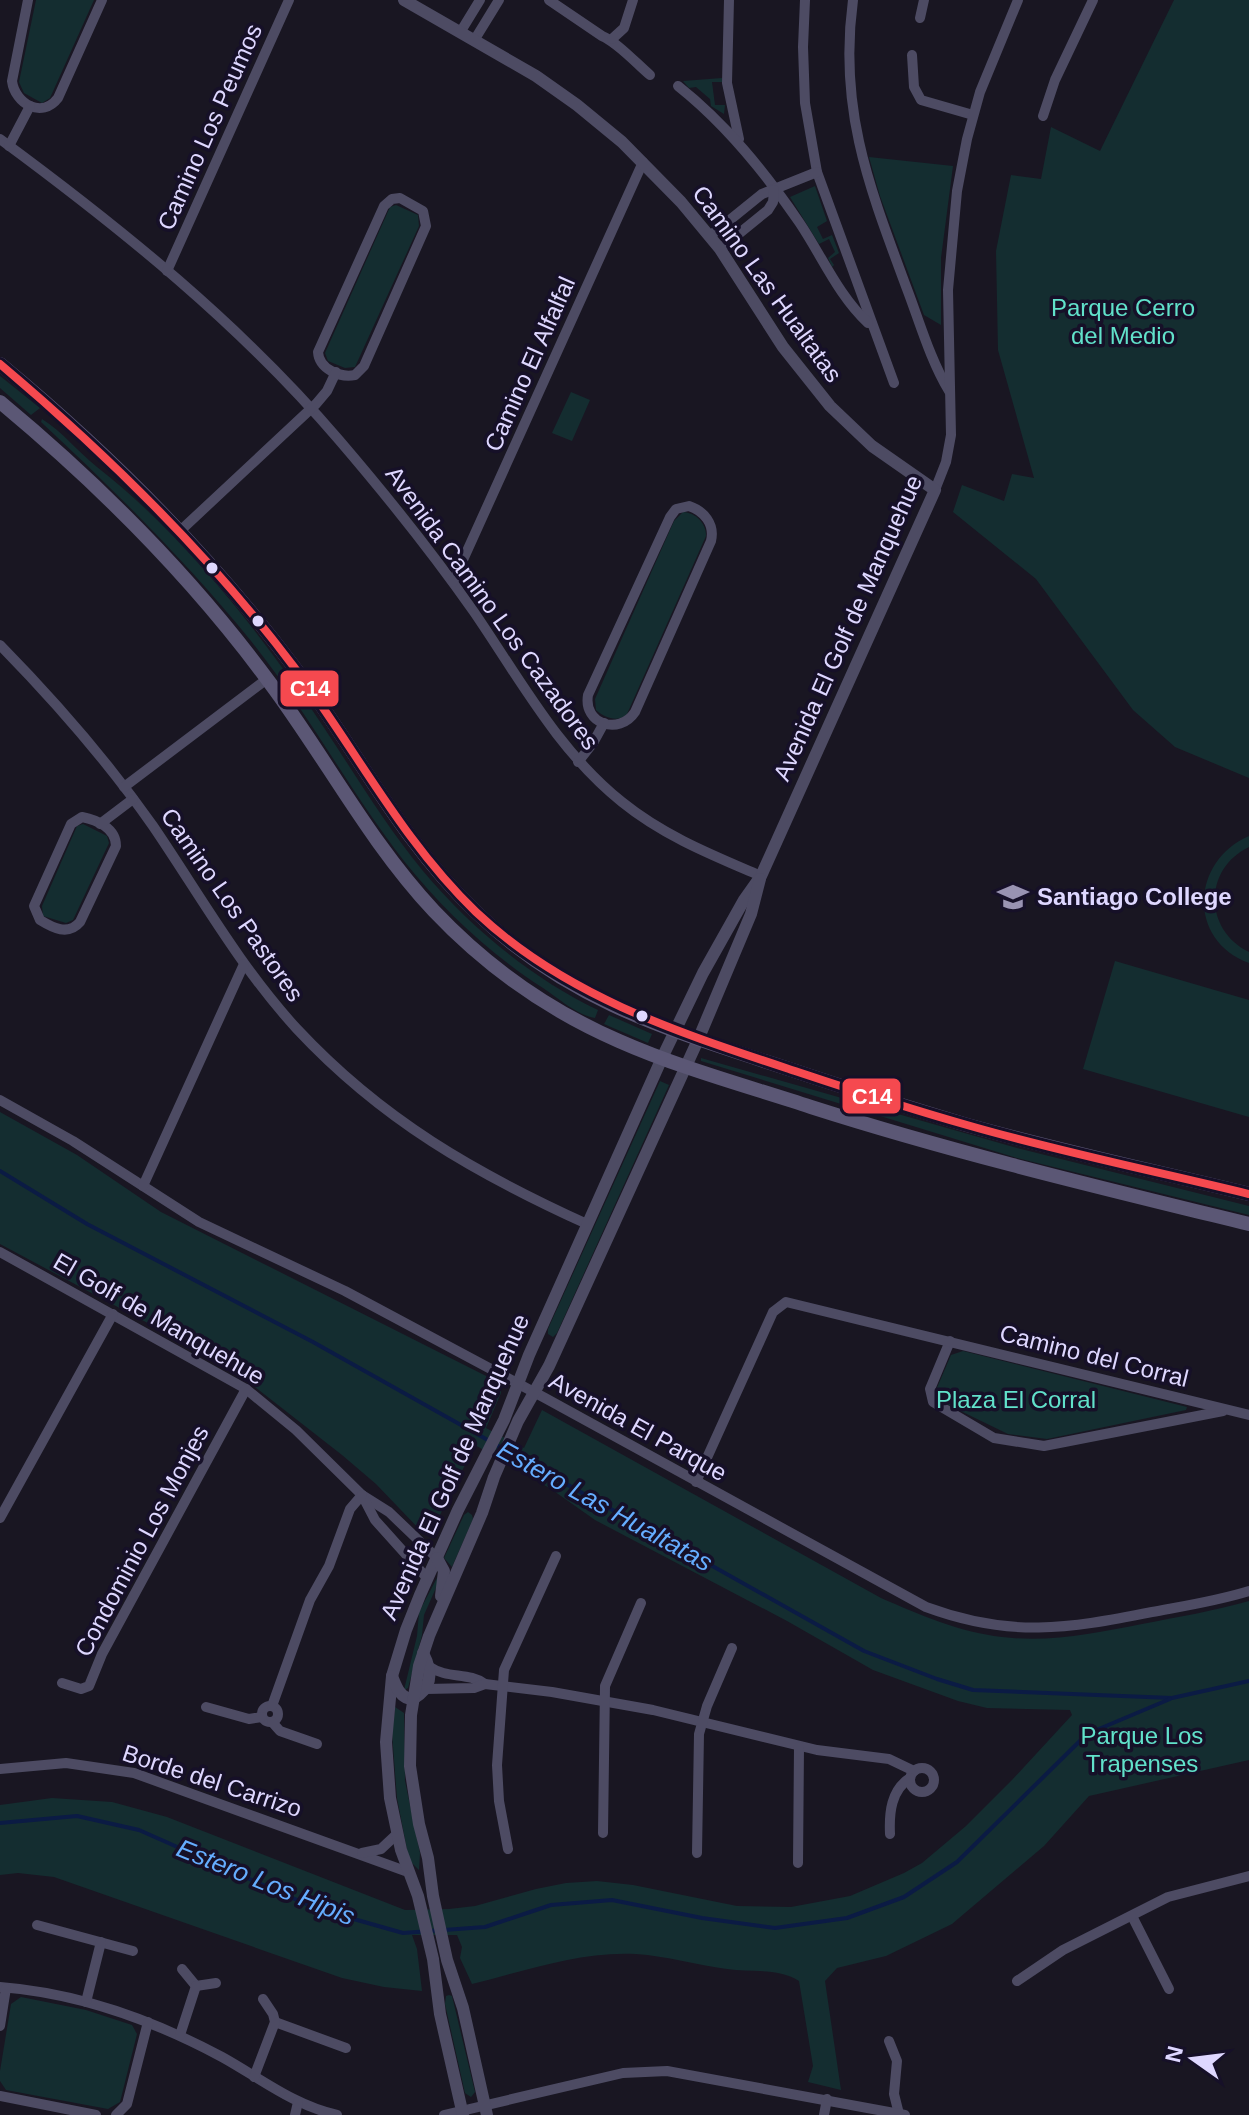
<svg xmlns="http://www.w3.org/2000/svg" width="1249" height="2115" font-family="Helvetica,sans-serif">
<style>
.green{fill:#142d30}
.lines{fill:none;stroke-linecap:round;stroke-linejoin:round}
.stream{stroke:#0b1b44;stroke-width:4}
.minor{stroke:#4d4b63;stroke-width:10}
.tertiary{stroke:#4d4b63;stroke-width:12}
.secondary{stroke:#5b5775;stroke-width:14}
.bus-1-casing{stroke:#161028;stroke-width:14}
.bus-1{stroke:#f5494f;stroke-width:8}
.bus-dot{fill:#ded7ff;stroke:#161028;stroke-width:3}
.labels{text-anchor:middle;stroke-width:7;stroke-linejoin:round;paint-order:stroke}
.street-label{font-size:24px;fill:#ded7ff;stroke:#161028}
.park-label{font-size:24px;fill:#61e1ca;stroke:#161028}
.poi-label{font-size:24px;font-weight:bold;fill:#ded7ff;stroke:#161028;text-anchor:start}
.water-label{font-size:26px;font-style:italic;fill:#65adff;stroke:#161028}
.line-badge{stroke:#161028;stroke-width:3}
.badge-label{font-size:22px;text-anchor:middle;font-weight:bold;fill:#fff}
</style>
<rect width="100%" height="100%" fill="#191622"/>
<g class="green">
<polygon points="36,0 94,0 50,98 42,103 24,93 19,82"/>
<polygon points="1174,0 1249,0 1249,778 1175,747 1133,710 1036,579 953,512 962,485 1004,501 1012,474 1034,478 998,350 996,251 1011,175 1041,179 1051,127 1100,151"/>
<polygon points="722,78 722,82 712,82 715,105 725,105 724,114 711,106 710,99 696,87 689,88 683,81"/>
<polygon points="869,157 953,166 941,258 941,325 924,315 880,196"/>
<polygon points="815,186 827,221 817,227 823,239 832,235 839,253 830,259 834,265 832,267 828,258 835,252 829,239 819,244 790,197"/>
<polygon points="396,205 418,215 419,226 355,367 345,368 328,361 325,353 390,207"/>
<polygon points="0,376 40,408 31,415 0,388"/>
<polygon points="571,392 590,400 572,441 552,433"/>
<path d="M 42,419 C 62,431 78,452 97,467 C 175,528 242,610 299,691 C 341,750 377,815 423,871 C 470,927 531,978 598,1010 L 595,1018 C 577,1015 558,998 543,988 C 490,954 443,910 404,861 C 349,790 307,711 251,641 C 187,562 115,491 41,422 Z"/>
<path d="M 683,512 C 696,513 706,523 706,536 L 627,714 C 618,723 605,718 596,710 L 595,699 L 674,521 Z"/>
<polygon points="83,824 107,836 109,843 73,920 66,923 43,916 42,906 77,826"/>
<path d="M 1249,836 L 1249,847 C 1203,869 1204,930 1249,952 L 1249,963 C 1187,940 1191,861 1249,836 Z"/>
<polygon points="1115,961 1249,1000 1249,1117 1083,1069"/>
<polygon points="609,1015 652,1034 648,1043 604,1024"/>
<polygon points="701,1058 1017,1148 1249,1206 1249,1215 1017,1158 701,1061"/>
<polygon points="660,1081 669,1085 557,1333 553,1337 548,1334 548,1329"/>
<path d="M 0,1112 L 77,1155 L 161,1212 L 500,1383 L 501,1393 L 486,1428 L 524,1448 L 542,1410 L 881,1598 C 920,1615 959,1632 1002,1637 C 1049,1643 1096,1633 1142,1624 C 1178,1617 1214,1611 1249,1601 L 1249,1760 L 1089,1796 L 1044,1846 L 952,1924 L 886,1956 L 837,1968 L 825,1981 L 841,2090 L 808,2082 L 813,2066 L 799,1981 C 778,1967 751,1973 727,1969 C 696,1965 667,1956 636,1954 C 581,1951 525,1971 472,1984 L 460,1958 L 462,1947 L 457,1935 L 412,1935 L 417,1949 L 422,1991 L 384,1987 L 342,1978 L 54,1877 L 18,1873 L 0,1875 L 0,1805 L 52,1798 L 112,1802 L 167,1817 L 405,1910 L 449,1909 L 475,1906 L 536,1889 L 566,1883 L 597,1881 L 633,1885 L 737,1906 L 791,1907 L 850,1896 L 904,1873 L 922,1863 L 966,1826 L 1012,1780 L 1072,1715 L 1070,1710 L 987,1708 L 958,1701 L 873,1670 L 787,1621 L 595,1520 L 551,1489 L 475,1445 L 431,1533 L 422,1532 L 376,1484 L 342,1455 L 228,1366 L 0,1244 Z"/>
<polygon points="963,1351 1187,1407 1186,1410 1047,1439 1008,1434 940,1401 936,1390 951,1355"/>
<polygon points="468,1512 472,1515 473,1519 452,1567 444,1558 464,1515"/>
<polygon points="438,1576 439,1581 424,1615 422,1635 408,1688 404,1690 417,1636 419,1612"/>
<polygon points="395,1707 404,1713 405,1781 420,1853 419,1870 409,1860 397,1798 392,1733"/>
<polygon points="449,1995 452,1996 475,2092 471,2097 465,2093 445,2004 446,1996"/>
<polygon points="21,1997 86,2010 132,2025 137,2034 120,2102 108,2109 6,2090 0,2081 0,2071 11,2004"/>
</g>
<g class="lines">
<g class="stream">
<polyline points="0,1171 87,1224 313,1342 864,1651 937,1679 973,1690 1172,1698 1249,1681"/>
<polyline points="0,1823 77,1816 139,1830 315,1908 403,1933 485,1927 551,1905 612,1900 702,1918 775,1928 847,1918 904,1897 957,1862 1087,1734 1170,1699"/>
</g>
<g class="minor">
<path d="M 28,0 L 12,81 C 15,104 42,119 58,98 L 102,0"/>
<path d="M 549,0 L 602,36 C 617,42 636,63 650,75"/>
<polyline points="729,0 727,83 739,139"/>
<polyline points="805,0 803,47 805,103 817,172 894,383"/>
<path d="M 853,0 C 838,110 870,189 907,289 C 920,323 930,359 949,391"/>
<polyline points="920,18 924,0"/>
<polyline points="461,31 480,0"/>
<polyline points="475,39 499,0"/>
<polyline points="612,39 624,28 633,0"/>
<polyline points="912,55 914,87 921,100 973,115"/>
<path d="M 678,86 C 726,124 764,171 799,222 C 822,256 838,295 868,323"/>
<polyline points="1043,116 1055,80 1093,0"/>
<path d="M 0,139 C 122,229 241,325 339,440 C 387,496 432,552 474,612 C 520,679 558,751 622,802 C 664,836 712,855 761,876"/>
<polyline points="9,146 30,106"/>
<path d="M 400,198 L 423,211 L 426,226 L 364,366 L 355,375 C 340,378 319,369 318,352 L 384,206 L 392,199 Z"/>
<polyline points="710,236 762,194 817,172"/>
<polyline points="720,249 768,210 773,202 774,190"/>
<polyline points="167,271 289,0"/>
<polyline points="935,490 946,462 951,435 948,290 957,191 967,139 980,92 1018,0"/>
<path d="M 689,506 C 704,511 715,524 711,541 L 635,712 C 619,736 583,724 588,695 L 670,517 L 676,509 Z"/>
<polyline points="180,531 316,404 327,391 336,372"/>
<polyline points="453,582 643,162"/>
<path d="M 0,645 C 55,701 108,762 153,826 C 200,895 240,967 297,1029 C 382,1120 475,1173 587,1224"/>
<polyline points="578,762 593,743 604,723"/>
<polyline points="124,787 267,679"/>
<path d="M 82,817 C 97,820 116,828 116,846 L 80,922 C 68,936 53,928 40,920 L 34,906 L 71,824 Z"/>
<polyline points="100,824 133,799"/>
<path d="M 0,1100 L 73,1141 L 199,1222 L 345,1291 L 545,1398 L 926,1607 C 1010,1638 1067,1629 1152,1612 C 1184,1606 1217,1601 1249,1591"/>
<polyline points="143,1186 244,964"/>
<polyline points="0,1252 246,1389 296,1430 362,1495 389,1512 437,1558"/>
<polyline points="950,1341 930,1389 933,1402 994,1438 1044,1446 1223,1411"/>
<polyline points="696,1482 773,1312 786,1302 1249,1415"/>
<polyline points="362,1495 375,1520 427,1578"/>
<polyline points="0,1518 113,1314"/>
<path d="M 430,1667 C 447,1679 469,1672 485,1684"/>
<polyline points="62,1683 81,1689 89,1686 102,1654 246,1389"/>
<polyline points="426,1689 474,1688 485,1684 552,1692 653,1710 817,1750 889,1759 914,1771"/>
<circle cx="270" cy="1714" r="8"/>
<polyline points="272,1706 310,1600 329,1566 350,1509 362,1495"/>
<polyline points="206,1707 249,1719 262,1717"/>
<polyline points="272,1722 280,1731 317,1744"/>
<circle cx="922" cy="1780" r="12"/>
<polyline points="0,1769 66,1763 134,1773 408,1872"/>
<polyline points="603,1833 605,1686 641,1603"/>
<path d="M 890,1834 C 889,1813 891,1790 910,1778"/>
<polyline points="508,1849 499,1801 497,1765 504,1670 556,1556"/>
<polyline points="362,1853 381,1849 397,1834"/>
<polyline points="697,1853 699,1734 707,1706 732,1648"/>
<polyline points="798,1863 799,1747"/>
<polyline points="1132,1916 1169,1989"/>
<polyline points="37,1925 133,1951"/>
<polyline points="182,1969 196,1986"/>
<polyline points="1017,1981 1063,1950 1168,1897 1249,1876"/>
<polyline points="196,1986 216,1983"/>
<path d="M 0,1987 C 78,1993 153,2020 222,2057 C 260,2078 293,2105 337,2115"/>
<polyline points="86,2002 101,1942"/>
<polyline points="275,2022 346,2048"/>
<polyline points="0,2026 6,1988"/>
<polyline points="180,2035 196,1986"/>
<polyline points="889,2041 897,2061 894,2094 899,2114"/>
<polyline points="254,2077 275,2022 273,2014 263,1999"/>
<polyline points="0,2096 96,2115"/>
<polyline points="116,2115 127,2104 148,2022"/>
<polyline points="295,2115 298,2102"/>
<polyline points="444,2115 623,2073 667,2071 905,2115"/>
<polyline points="824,2115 827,2099"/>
</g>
<g class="tertiary">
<polyline points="404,0 536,76 577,105 622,142 681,202 720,249 783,347 830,406 872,446 935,490 761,876 744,900 703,973 662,1058 529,1355 504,1420 458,1510 420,1595 406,1630 392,1676 386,1742 390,1798 401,1850 418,1896 433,1959 440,2014 463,2115"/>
<polyline points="437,1558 444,1571 441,1596"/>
<path d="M 392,1676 C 396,1686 400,1699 413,1699"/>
<path d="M 413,1699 C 432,1688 433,1672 423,1653"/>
<polyline points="487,2115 463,2008 447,1960 433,1896 428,1858 419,1824 410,1766 411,1715 419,1666 429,1636 482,1513 494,1477 518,1421 549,1366 698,1040 751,914 760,879"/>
</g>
<g class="secondary">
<path d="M 0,364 C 109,454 209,554 294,667 C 356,749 401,841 476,912 C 572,1004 673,1031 795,1071 C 852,1090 910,1108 967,1125 C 1060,1151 1155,1171 1249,1194"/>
<path d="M 0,402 C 100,485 193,578 270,683 C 326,758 370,843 434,911 C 486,966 550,1011 619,1041 C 680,1068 747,1086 811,1107 C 955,1153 1102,1188 1249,1224"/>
</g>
<defs>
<path id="bus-1" d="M 0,364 C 108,455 209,554 294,667 C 355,748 402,841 476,912 C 566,997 680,1033 795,1071 C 852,1090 910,1109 967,1125 C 1060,1152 1155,1171 1249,1194"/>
</defs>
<use href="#bus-1" class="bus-1-casing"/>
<use href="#bus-1" class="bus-1"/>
</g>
<defs>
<symbol id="school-bare" viewBox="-9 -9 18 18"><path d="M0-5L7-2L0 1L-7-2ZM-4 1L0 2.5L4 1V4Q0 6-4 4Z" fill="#9993b2" stroke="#161028" stroke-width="2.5" paint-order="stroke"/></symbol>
</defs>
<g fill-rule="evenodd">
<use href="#school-bare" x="991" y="875" width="44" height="44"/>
</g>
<g class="bus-dot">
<circle cx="212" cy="568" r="7"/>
<circle cx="258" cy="621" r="7"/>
<circle cx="642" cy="1016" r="7"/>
</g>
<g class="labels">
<g class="street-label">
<text transform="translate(210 127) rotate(-66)" y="8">Camino Los Peumos</text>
<text transform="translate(767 284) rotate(54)" y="8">Camino Las Hualtatas</text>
<text transform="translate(530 364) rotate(-66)" y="8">Camino El Alfalfal</text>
<text transform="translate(492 608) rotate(54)" y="8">Avenida Camino Los Cazadores</text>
<text transform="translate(848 628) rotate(-66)" y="8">Avenida El Golf de Manquehue</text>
<text transform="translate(232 905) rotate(55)" y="8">Camino Los Pastores</text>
<text transform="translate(159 1319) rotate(30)" y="8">El Golf de Manquehue</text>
<text transform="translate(1094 1356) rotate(14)" y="8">Camino del Corral</text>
<text transform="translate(638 1427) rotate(29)" y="8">Avenida El Parque</text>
<text transform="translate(455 1467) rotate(-66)" y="8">Avenida El Golf de Manquehue</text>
<text transform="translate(142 1541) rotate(-62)" y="8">Condominio Los Monjes</text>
<text transform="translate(212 1781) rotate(18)" y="8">Borde del Carrizo</text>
</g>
<g class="park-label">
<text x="1123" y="316">Parque Cerro<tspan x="1123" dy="28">del Medio</tspan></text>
<text x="1016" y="1408">Plaza El Corral</text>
<text x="1142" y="1744">Parque Los<tspan x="1142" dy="28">Trapenses</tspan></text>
</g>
<g class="poi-label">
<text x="1037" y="905">Santiago College</text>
</g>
<g class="water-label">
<text transform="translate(605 1506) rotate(29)" y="9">Estero Las Hualtatas</text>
<text transform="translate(266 1882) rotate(22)" y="9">Estero Los Hipis</text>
</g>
</g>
<g class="line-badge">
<rect x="279" y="669" width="61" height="39" rx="8" fill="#f5494f"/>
<rect x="841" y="1077" width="61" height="38" rx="8" fill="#f5494f"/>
</g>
<g class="badge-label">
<text x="310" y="696">C14</text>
<text x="872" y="1104">C14</text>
</g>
<g transform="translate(1193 2059) rotate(284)" stroke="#161028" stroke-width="6" paint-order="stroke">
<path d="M0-6L14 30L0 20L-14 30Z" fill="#ded7ff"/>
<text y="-12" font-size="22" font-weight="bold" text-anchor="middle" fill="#ded7ff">N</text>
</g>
</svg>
